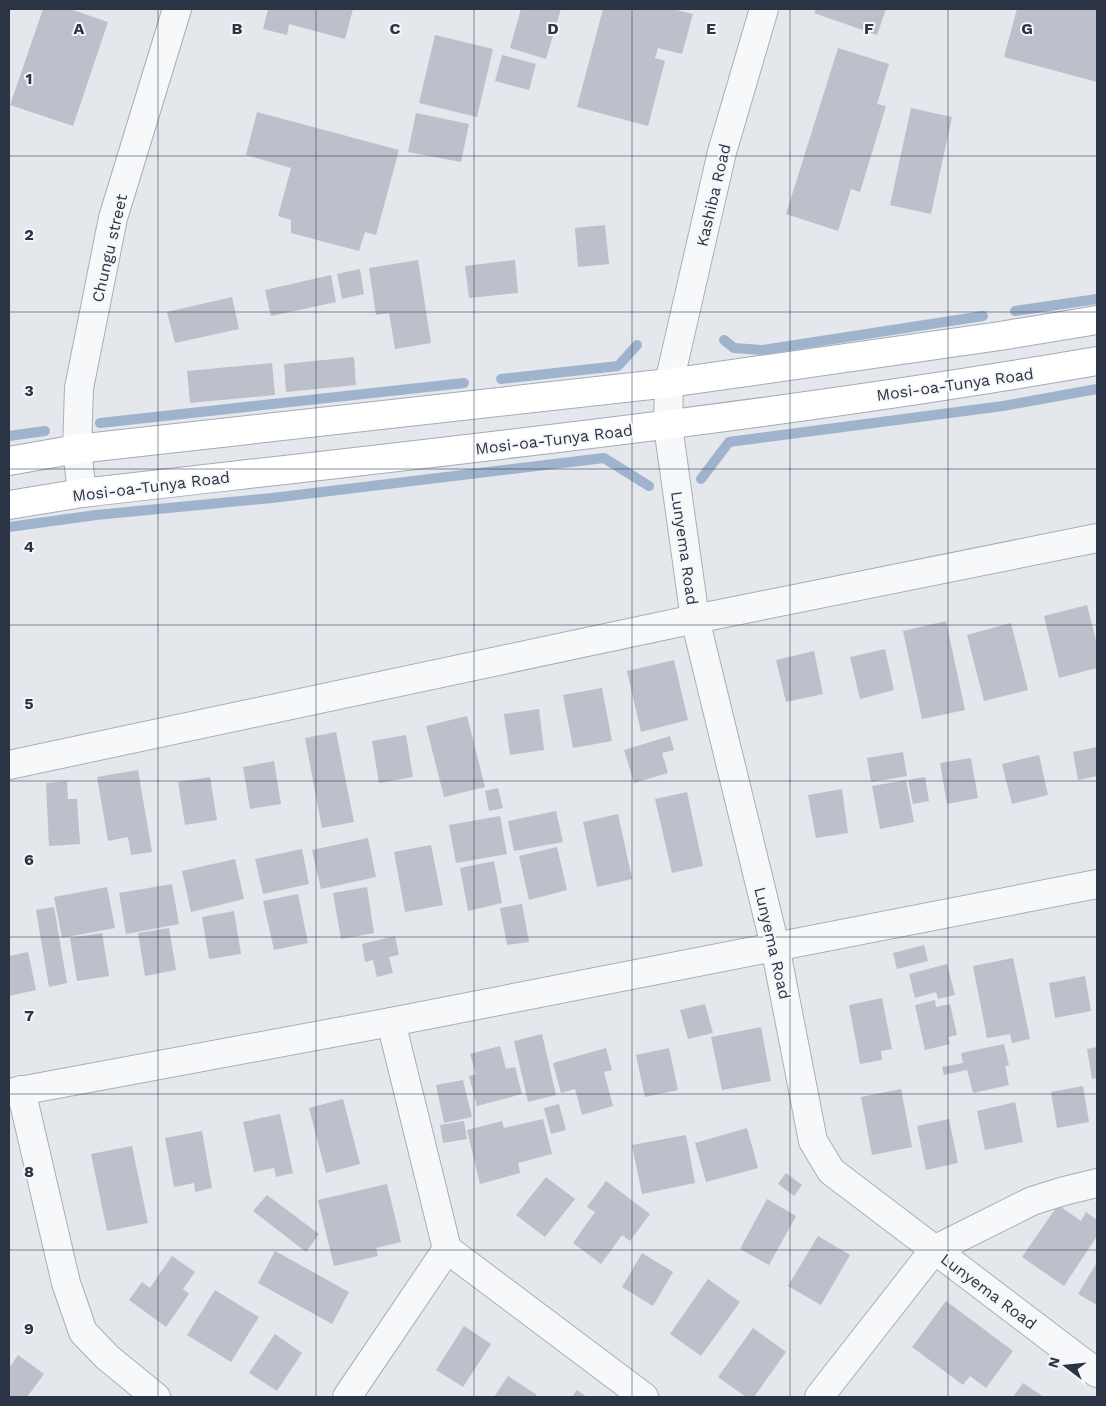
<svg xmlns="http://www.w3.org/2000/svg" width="1106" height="1406" font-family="'Work Sans',sans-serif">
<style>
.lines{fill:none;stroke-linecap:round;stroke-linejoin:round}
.stream{stroke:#9fb4cc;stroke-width:10}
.building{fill:#bbc0ca}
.minor-casing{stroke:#a9aeb7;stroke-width:30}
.major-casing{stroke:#a3abb8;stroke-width:30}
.minor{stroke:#f7f8fa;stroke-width:28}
.major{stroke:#fff;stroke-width:28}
.grid{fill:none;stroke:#2b3445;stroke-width:1;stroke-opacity:0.55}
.labels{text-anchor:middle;stroke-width:4;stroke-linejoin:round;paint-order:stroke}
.street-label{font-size:16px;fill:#2b3445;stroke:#f4f6f9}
.grid-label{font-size:16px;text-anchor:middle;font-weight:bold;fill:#2b3445;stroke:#f4f6f9;stroke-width:4;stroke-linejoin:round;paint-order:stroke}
</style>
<rect width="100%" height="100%" fill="#e4e7ec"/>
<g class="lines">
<g class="stream">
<polyline points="1015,311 1097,299"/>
<polyline points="724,340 734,348 762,350 983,316"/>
<polyline points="501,379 618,366 637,345"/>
<polyline points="100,423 464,383"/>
<polyline points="9,436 45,431"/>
<polyline points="701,479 729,442 1003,406 1097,389"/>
<polyline points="9,527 96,515 272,498 604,458 649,486"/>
</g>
</g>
<g class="building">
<polygon points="43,9 70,9 108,22 73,126 10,105"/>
<polygon points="268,9 353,9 345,39 289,24 287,35 263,29"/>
<polygon points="521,9 561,9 546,59 510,48"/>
<polygon points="603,9 673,9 693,14 682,54 658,48 655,58 665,61 648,126 577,107"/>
<polygon points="816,9 886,9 877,35 814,13"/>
<polygon points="1017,9 1097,9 1097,82 1004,57"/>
<polygon points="435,35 493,49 477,117 419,103"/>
<polygon points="838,48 889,64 877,104 886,106 860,192 851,189 838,231 786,214"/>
<polygon points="502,55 536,64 529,90 495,81"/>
<polygon points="911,108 952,117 931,214 890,205"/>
<polygon points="257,112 399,150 376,235 365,232 359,251 291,233 291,220 278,216 291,168 246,155"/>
<polygon points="416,113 469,124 461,162 408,152"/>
<polygon points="605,225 609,264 578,267 575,228"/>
<polygon points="418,260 431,343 395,349 389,313 376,315 369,268"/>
<polygon points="515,260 518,293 469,298 465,266"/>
<polygon points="360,269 364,294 342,299 337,274"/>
<polygon points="331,275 336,302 271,316 265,290"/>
<polygon points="232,297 239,329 175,343 167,312"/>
<polygon points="354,357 356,385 286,392 284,364"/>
<polygon points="272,363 275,395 190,403 187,371"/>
<polygon points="1087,605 1097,644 1097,668 1059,678 1044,616"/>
<polygon points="946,621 965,710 922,719 903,631"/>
<polygon points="1011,623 1028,690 984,701 967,635"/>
<polygon points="885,649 894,690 860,699 850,657"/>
<polygon points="814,651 823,694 786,702 776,660"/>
<polygon points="674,660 688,720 641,732 627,671"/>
<polygon points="602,688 612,741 573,748 563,695"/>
<polygon points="539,709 544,750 510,755 504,714"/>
<polygon points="467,716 485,787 444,797 426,726"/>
<polygon points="336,732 354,822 322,828 305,738"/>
<polygon points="406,735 413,777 379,783 372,741"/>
<polygon points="670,736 674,750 662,753 668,773 634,783 624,750"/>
<polygon points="1097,747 1097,776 1078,780 1073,752"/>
<polygon points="903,752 907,776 871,782 867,758"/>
<polygon points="1039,755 1048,795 1012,804 1002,764"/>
<polygon points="971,758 978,798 947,804 940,763"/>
<polygon points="274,761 281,804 250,809 243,767"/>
<polygon points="138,770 152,852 131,855 128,837 108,841 97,777"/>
<polygon points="210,777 217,820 185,825 178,782"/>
<polygon points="925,777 929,801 913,804 908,780"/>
<polygon points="906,780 914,822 880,829 872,786"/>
<polygon points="67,781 68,799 77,799 80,844 49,846 46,783"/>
<polygon points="498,788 503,808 489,811 485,791"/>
<polygon points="842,789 848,833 816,838 808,795"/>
<polygon points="687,792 703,866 672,873 655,799"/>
<polygon points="556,811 563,842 514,851 508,821"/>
<polygon points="618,814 632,879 597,887 583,822"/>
<polygon points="500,816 507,854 456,863 449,825"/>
<polygon points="368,838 376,877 321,889 312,850"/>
<polygon points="431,845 443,905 405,912 394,852"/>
<polygon points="557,847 567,890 529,900 519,856"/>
<polygon points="302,849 309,884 263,894 255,859"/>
<polygon points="235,859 244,899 191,912 182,871"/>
<polygon points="494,861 502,903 468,911 460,868"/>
<polygon points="172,884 179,924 126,934 119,893"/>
<polygon points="107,887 115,928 62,938 54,897"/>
<polygon points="367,887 374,933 341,939 333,893"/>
<polygon points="298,894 308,943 274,950 263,901"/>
<polygon points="522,904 529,942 507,945 500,908"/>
<polygon points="54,907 67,983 49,987 36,910"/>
<polygon points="234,911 241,954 209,959 202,917"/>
<polygon points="169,928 176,970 145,976 138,933"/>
<polygon points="102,933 109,976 77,981 70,938"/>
<polygon points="395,936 399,955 389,957 393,973 377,977 373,960 365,962 362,944"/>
<polygon points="924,945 928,961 897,969 893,953"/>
<polygon points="28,952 36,990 9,996 9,956"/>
<polygon points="1013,958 1030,1039 1012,1043 1010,1034 987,1038 973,966"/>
<polygon points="947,964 955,995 938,999 936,992 915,998 909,974"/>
<polygon points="1085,976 1091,1011 1055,1018 1049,983"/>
<polygon points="882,998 892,1049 881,1051 882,1060 860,1064 849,1005"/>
<polygon points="935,1000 936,1007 950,1004 957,1035 948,1037 950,1044 925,1050 915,1005"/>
<polygon points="705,1004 713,1033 688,1039 680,1010"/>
<polygon points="761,1027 771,1081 722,1090 711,1037"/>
<polygon points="542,1034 556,1095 528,1102 514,1041"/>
<polygon points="1004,1044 1009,1065 1005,1066 1009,1085 973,1093 967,1070 944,1075 942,1067 963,1063 961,1053"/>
<polygon points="500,1046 506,1069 515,1067 522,1094 477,1106 469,1076 476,1074 470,1054"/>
<polygon points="1097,1047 1097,1078 1092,1079 1087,1049"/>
<polygon points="606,1048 612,1070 604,1072 613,1106 582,1115 575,1089 561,1093 553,1063"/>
<polygon points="669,1048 678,1090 645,1097 636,1055"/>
<polygon points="463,1080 472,1117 444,1123 436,1085"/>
<polygon points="1083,1086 1089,1122 1057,1128 1051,1092"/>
<polygon points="901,1089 912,1147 872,1155 861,1097"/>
<polygon points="343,1099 360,1164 326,1173 309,1108"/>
<polygon points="1015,1102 1023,1142 985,1150 977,1111"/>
<polygon points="559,1104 566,1130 551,1134 544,1108"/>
<polygon points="280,1114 293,1173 276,1177 274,1168 254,1172 243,1122"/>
<polygon points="543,1119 552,1154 518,1163 520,1173 480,1184 467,1130 502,1121 504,1128"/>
<polygon points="949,1119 958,1163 926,1170 917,1126"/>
<polygon points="464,1121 467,1139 443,1143 440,1125"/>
<polygon points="747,1128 758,1168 706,1182 695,1143"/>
<polygon points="202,1131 212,1188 195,1192 194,1183 174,1187 165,1138"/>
<polygon points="686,1135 695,1183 642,1194 632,1145"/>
<polygon points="132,1146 148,1223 107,1231 91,1154"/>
<polygon points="786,1173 802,1185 794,1196 778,1184"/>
<polygon points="546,1177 575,1199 545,1237 516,1215"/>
<polygon points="606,1181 650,1214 630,1241 622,1235 601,1264 573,1243 595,1212 587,1207"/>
<polygon points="387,1184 401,1242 376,1248 378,1256 334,1266 318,1200"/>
<polygon points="267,1195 319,1234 306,1252 253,1211"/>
<polygon points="767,1199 796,1216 769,1265 740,1249"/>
<polygon points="1058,1205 1081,1221 1086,1212 1097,1220 1097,1236 1064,1286 1022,1257"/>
<polygon points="818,1236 850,1255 821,1305 788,1286"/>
<polygon points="275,1251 349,1292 332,1324 258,1283"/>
<polygon points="642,1253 673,1272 653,1306 622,1287"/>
<polygon points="172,1256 195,1272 183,1289 189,1294 166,1327 129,1300 142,1282 150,1288"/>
<polygon points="1097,1262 1097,1305 1078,1294"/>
<polygon points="708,1279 740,1302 701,1356 670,1334"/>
<polygon points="215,1290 259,1317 231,1362 187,1335"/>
<polygon points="946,1301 1013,1351 986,1388 970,1376 963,1385 912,1347"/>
<polygon points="464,1326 491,1344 463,1387 436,1370"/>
<polygon points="753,1328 786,1352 754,1397 746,1397 718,1377"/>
<polygon points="275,1334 302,1353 277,1391 249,1373"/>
<polygon points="18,1355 44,1374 27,1397 9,1397 9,1368"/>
<polygon points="508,1376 537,1395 535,1397 494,1397"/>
<polygon points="1023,1383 1044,1397 1013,1397"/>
<polygon points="577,1390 587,1397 572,1397"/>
</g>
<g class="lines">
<defs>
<g id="minor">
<polyline points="764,9 722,152 669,383 668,426 695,619 775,946 813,1141 831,1171 1097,1373"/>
<polyline points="82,493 77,449 79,388 113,218 177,9"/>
<polyline points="9,765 695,619 1097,538"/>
<polyline points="391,1022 447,1249 644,1397"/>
<polyline points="21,1090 66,1283 83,1332 107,1357 156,1397"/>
<polyline points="9,1093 391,1022 1097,884"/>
<polyline points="347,1397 447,1249"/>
<polyline points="819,1397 934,1250 1032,1201 1064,1191 1097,1183"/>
</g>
<g id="major">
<polyline points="9,461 77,449 669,383 1000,336 1097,320"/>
<path d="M 9,505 L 82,493 C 421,454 761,419 1097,361"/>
</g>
</defs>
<use href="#minor" class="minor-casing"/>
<use href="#major" class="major-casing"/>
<use href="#minor" class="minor"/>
<use href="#major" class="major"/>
</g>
<path class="grid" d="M 158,9 L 158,1397M 316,9 L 316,1397M 474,9 L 474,1397M 632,9 L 632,1397M 790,9 L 790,1397M 948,9 L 948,1397M 9,156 L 1097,156M 9,312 L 1097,312M 9,469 L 1097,469M 9,625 L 1097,625M 9,781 L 1097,781M 9,937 L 1097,937M 9,1094 L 1097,1094M 9,1250 L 1097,1250"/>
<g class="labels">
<g class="street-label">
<text transform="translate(713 195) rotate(-77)" y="6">Kashiba Road</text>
<text transform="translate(109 248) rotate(-77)" y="6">Chungu street</text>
<text transform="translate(955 384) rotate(-8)" y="6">Mosi-oa-Tunya Road</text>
<text transform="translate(554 439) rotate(-7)" y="6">Mosi-oa-Tunya Road</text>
<text transform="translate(151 486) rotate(-7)" y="6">Mosi-oa-Tunya Road</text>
<text transform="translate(685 548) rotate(82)" y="6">Lunyema Road</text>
<text transform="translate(773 943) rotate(77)" y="6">Lunyema Road</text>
<text transform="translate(989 1291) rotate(37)" y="6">Lunyema Road</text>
</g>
</g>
<g class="grid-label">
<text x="79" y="34">A</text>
<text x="237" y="34">B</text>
<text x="395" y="34">C</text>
<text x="553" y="34">D</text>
<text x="711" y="34">E</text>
<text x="869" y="34">F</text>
<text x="1027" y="34">G</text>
<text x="29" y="84">1</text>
<text x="29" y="240">2</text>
<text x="29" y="396">3</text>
<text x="29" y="552">4</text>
<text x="29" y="709">5</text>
<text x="29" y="865">6</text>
<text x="29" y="1021">7</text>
<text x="29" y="1177">8</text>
<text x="29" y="1334">9</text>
</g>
<rect width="1106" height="1406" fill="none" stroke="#2b3445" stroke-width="20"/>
<g transform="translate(1066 1366) rotate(286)" stroke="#f4f6f9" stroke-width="4" paint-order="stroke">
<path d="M0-4L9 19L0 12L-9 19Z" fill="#2b3445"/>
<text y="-8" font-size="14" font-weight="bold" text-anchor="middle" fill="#2b3445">N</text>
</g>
</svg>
